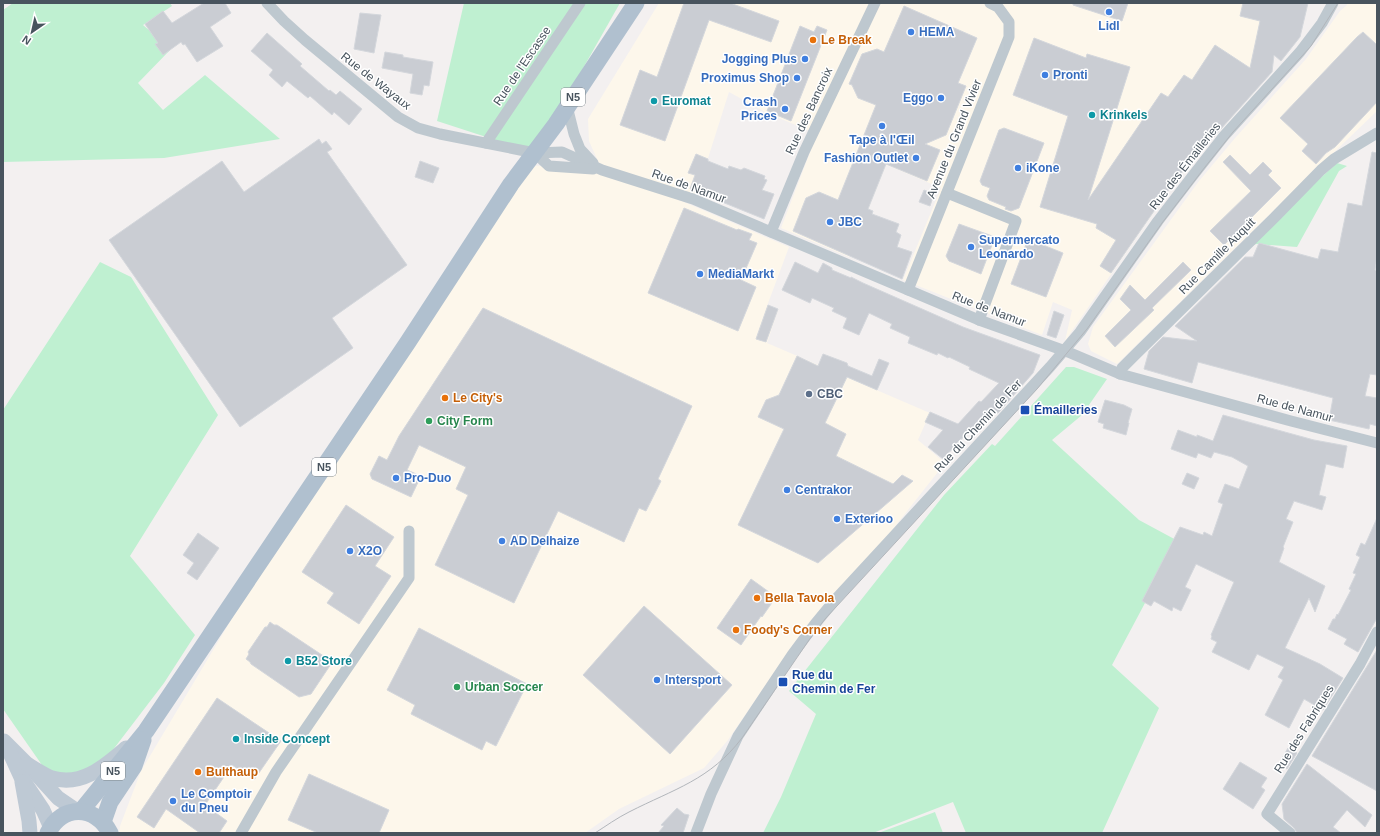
<svg xmlns="http://www.w3.org/2000/svg" width="1380" height="836" font-family="Arial,sans-serif">
<style>
.commercial{fill:#fdf7eb}
.green{fill:#bff0d1}
.building{fill:#cacdd3;stroke:#d4d7dc}
.lines{fill:none;stroke-linecap:round;stroke-linejoin:round}
.street{stroke:#bec8cf;stroke-width:11}
.secondary{stroke:#bec9d4;stroke-width:15}
.primary{stroke:#b0c0cf;stroke-width:17}
.tram{stroke:#b2b6bb;stroke-width:1}
.shop-dot{fill:#3f7fe0;stroke:#fff;stroke-width:1.5}
.food-dot{fill:#e8710a;stroke:#fff;stroke-width:1.5}
.culture-dot{fill:#0f9aa8;stroke:#fff;stroke-width:1.5}
.service-dot{fill:#5c6f8a;stroke:#fff;stroke-width:1.5}
.transit-dot{fill:#1a4fb4;stroke:#fff;stroke-width:1.5}
.leisure-dot{fill:#2e9e5b;stroke:#fff;stroke-width:1.5}
.labels{text-anchor:middle;stroke-width:3;stroke-linejoin:round;paint-order:stroke}
.shield{fill:#fff;stroke:#7f878e;stroke-width:1}
.shield-label{font-size:11px;font-weight:bold;fill:#48545e}
.shop-label{font-size:12px;font-weight:bold;fill:#366cbe;stroke:#fff;text-anchor:start}
.food-label{font-size:12px;font-weight:bold;fill:#c56008;stroke:#fff;text-anchor:start}
.street-label{font-size:12px;fill:#48545e;stroke:#fff}
.culture-label{font-size:12px;font-weight:bold;fill:#0d838f;stroke:#fff;text-anchor:start}
.service-label{font-size:12px;font-weight:bold;fill:#4e5e75;stroke:#fff;text-anchor:start}
.transit-label{font-size:12px;font-weight:bold;fill:#164399;stroke:#fff;text-anchor:start}
.leisure-label{font-size:12px;font-weight:bold;fill:#27864d;stroke:#fff;text-anchor:start}
</style>
<rect width="100%" height="100%" fill="#f3f0f0"/>
<g class="commercial">
<polygon points="659,3 1288,3 1274,56 1266,79 1178,177 1065,341 1072,310 1053,302 1042,335 903,280 941,188 892,167 886,165 849,257 781,228 817,134 767,113 729,92 703,174 694,195 635,181 789,247 767,306 778,310 767,343 930,413 918,440 945,463 889,534 795,642 728,740 704,768 619,809 585,833 119,833 120,826 141,771 240,605 526,165 602,170 589,141 588,119"/>
<polygon points="1348,3 1377,3 1377,111 1240,243 1117,364 1091,351 1088,344 1093,327 1199,181 1236,137 1306,59 1340,11 1346,6"/>
</g>
<g class="green">
<polygon points="13,3 170,3 172,6 143,25 171,49 138,83 163,110 205,75 280,139 164,158 3,162 3,10"/>
<polygon points="464,3 620,3 535,153 437,121"/>
<polygon points="1337,163 1347,166 1339,171 1297,247 1256,244 1250,247 1256,236"/>
<polygon points="100,262 131,277 218,415 130,556 195,635 164,683 96,772 51,778 3,709 3,410"/>
<polygon points="1066,367 1074,367 1107,379 1082,415 1052,440 1139,520 1178,541 1112,665 1159,708 1102,833 966,833 953,802 873,833 763,833 781,797 816,714 789,691 944,495 992,444 995,446"/>
<polygon points="935,812 943,833 881,833 881,832"/>
</g>
<g class="building">
<polygon points="204,3 225,3 231,13 210,27 223,46 197,62 185,44 183,45 181,42 163,55 155,44 158,43 145,24 163,11 172,23"/>
<polygon points="684,3 730,3 779,21 771,42 709,20 665,141 620,125 640,70 657,77"/>
<polygon points="1073,3 1128,3 1122,21 1073,5"/>
<polygon points="1243,3 1308,3 1300,37 1281,61 1274,55 1272,72 1177,178 1111,273 1100,266 1116,240 1096,228 1097,224 1040,207 1068,116 1013,95 1034,38 1086,58 1087,54 1130,67 1088,200 1161,93 1168,97 1184,75 1192,80 1215,45 1250,68 1260,21 1240,16"/>
<polygon points="904,6 977,38 958,83 966,86 946,135 925,144 940,150 927,181 886,164 868,209 873,211 872,214 899,224 896,232 901,235 897,247 912,252 902,279 793,231 806,198 819,192 838,200 876,105 858,98 852,85 849,84 862,54 877,49 884,52"/>
<polygon points="360,13 381,15 374,53 354,49"/>
<polygon points="800,26 814,32 817,26 827,30 791,121 767,111"/>
<polygon points="1363,32 1377,45 1377,102 1335,147 1326,153 1316,164 1302,151 1308,144 1280,118 1357,37"/>
<polygon points="267,33 302,64 300,66 329,91 330,90 336,95 340,91 362,109 349,125 334,112 332,115 310,96 308,98 287,81 282,87 269,75 273,70 251,51"/>
<polygon points="385,52 403,55 403,57 433,62 429,86 424,85 422,95 410,93 413,74 382,68"/>
<polygon points="1004,128 1044,143 1019,208 1011,211 1005,209 1006,207 989,200 987,196 990,188 982,185 980,181 999,130"/>
<polygon points="319,139 322,144 326,141 332,149 327,152 407,265 332,318 353,348 240,427 109,240 222,161 244,192"/>
<polygon points="1372,152 1377,153 1377,257 1375,270 1377,271 1377,375 1370,374 1365,396 1377,398 1377,426 1370,424 1369,429 1329,420 1333,398 1198,362 1192,383 1144,369 1149,351 1163,337 1197,341 1175,326 1245,257 1253,257 1259,243 1318,259 1321,249 1338,252 1348,203 1362,206"/>
<polygon points="696,154 708,159 708,161 728,169 729,166 741,170 744,168 765,176 764,179 767,180 762,190 774,194 764,219 690,189 695,175 688,173"/>
<polygon points="1230,155 1250,175 1263,162 1272,171 1268,175 1281,188 1224,245 1210,231 1251,191 1223,162"/>
<polygon points="420,161 439,168 433,183 415,177"/>
<polygon points="924,190 934,194 930,206 919,202"/>
<polygon points="684,208 737,230 738,229 752,234 749,240 757,243 741,280 756,287 738,331 648,293"/>
<polygon points="959,224 995,237 981,274 949,261 946,256"/>
<polygon points="1028,239 1063,253 1046,297 1011,284"/>
<polygon points="795,262 818,273 823,263 832,268 832,270 851,278 851,277 863,283 963,327 1040,355 1033,373 998,413 991,411 984,419 982,417 943,459 928,447 943,430 925,422 930,412 958,424 979,401 981,402 999,383 969,369 970,367 949,357 948,358 938,353 937,355 908,343 910,337 890,328 892,324 869,313 859,335 843,328 847,318 832,311 834,308 812,298 810,303 782,290"/>
<polygon points="1183,262 1191,270 1152,308 1154,310 1115,347 1105,336 1131,310 1120,299 1130,285 1145,300"/>
<polygon points="768,305 778,309 766,342 756,339"/>
<polygon points="483,308 692,406 658,479 661,481 646,511 639,508 624,542 558,511 514,603 435,565 468,495 456,489 466,467 419,445 407,470 421,476 411,497 372,479 370,474 379,456 387,460 399,436"/>
<polygon points="1054,311 1064,315 1056,338 1047,335"/>
<polygon points="823,354 847,363 848,366 872,376 879,359 889,363 877,390 847,377 825,423 846,434 836,456 893,484 902,475 913,481 818,563 738,525 784,429 758,417 766,400 779,395 797,356 818,366"/>
<polygon points="1105,400 1124,405 1132,409 1128,423 1129,423 1126,435 1103,428 1104,424 1098,422"/>
<polygon points="1223,415 1314,440 1347,446 1343,468 1326,464 1319,495 1326,497 1322,510 1294,501 1286,519 1293,522 1283,547 1284,548 1279,562 1325,586 1315,612 1309,598 1285,648 1320,664 1343,678 1323,710 1304,699 1289,728 1265,715 1283,680 1278,677 1284,667 1257,654 1249,670 1212,652 1217,642 1211,639 1212,636 1211,635 1234,582 1196,564 1185,587 1191,590 1181,611 1173,607 1172,611 1154,601 1151,606 1142,601 1180,527 1203,535 1204,532 1212,536 1223,504 1218,502 1225,484 1239,489 1248,466 1232,457 1214,452 1211,458 1198,453 1196,458 1171,449 1178,430 1197,437 1197,435 1213,441"/>
<polygon points="1187,473 1199,478 1194,489 1182,484"/>
<polygon points="346,505 394,537 375,566 391,576 359,624 327,603 334,593 302,572"/>
<polygon points="1377,518 1377,618 1358,652 1344,644 1347,639 1328,629 1333,619 1335,619 1337,614 1338,615 1351,590 1349,589 1356,574 1353,573 1360,557 1356,555 1361,543 1365,545"/>
<polygon points="198,533 219,548 197,580 187,573 194,563 183,555"/>
<polygon points="751,579 776,597 762,617 761,616 741,645 717,628"/>
<polygon points="644,606 732,685 670,754 583,675"/>
<polygon points="270,622 274,625 277,625 331,661 331,664 311,694 299,697 251,664 250,662 246,659 249,654 248,652 265,627 267,627"/>
<polygon points="419,628 527,684 496,746 486,741 482,750 411,714 415,705 387,690"/>
<polygon points="1377,650 1377,791 1312,756"/>
<polygon points="217,698 281,741 254,780 232,765 205,805 227,821 219,833 200,833 166,809 154,828 137,817"/>
<polygon points="1288,748 1297,753 1287,769 1280,765 1282,763 1280,762"/>
<polygon points="1240,762 1267,778 1261,787 1265,790 1253,809 1223,789"/>
<polygon points="1307,764 1372,815 1365,827 1347,810 1333,827 1341,833 1297,833 1294,828 1284,819 1282,804"/>
<polygon points="309,774 389,810 379,833 318,833 288,820"/>
<polygon points="677,808 684,814 689,815 683,833 658,833 664,826 661,825"/>
</g>
<g class="lines">
<g class="street">
<polyline points="267,3 284,21 305,40 398,117 418,128 440,134 535,153 562,152 602,170 693,199 979,320 1068,352 1120,374 1291,421 1377,443"/>
<polyline points="567,106 574,134 580,149 593,163"/>
<polyline points="486,143 580,3"/>
<polyline points="535,153 549,166 593,169"/>
<polyline points="947,193 1016,221 979,320"/>
<polyline points="771,232 804,152 875,3"/>
<polyline points="908,290 1009,37 1009,22 998,7 990,3"/>
<polyline points="1120,374 1122,368 1134,356 1276,216 1321,170 1334,159 1377,133"/>
<polyline points="241,833 276,772 409,578 409,531"/>
<polyline points="696,833 711,794 738,736 792,655 815,624 834,601 1050,367 1080,332 1158,221 1191,178 1224,136 1300,52 1322,23 1333,3"/>
<polyline points="1290,833 1267,814 1360,664 1377,632"/>
</g>
<g class="secondary">
<polyline points="4,741 27,764 58,798 77,811"/>
<polyline points="9,751 21,777 43,810 51,828"/>
<path d="M 27,764 C 35,769 44,775 52,778 C 82,787 105,766 126,748"/>
<polyline points="22,782 29,821 30,833"/>
</g>
<g class="primary">
<polyline points="81,811 146,731 408,342 511,184 556,124 636,3"/>
<polyline points="103,822 110,802 134,766 143,740"/>
<path d="M 48,833 C 61,804 96,805 110,833"/>
</g>
<path class="tram" d="M 595,833 C 606,826 617,818 629,812 C 674,789 710,780 742,738 L 809,640 L 825,619 L 1037,389 L 1087,329 L 1162,223 L 1205,167 L 1233,132 L 1311,46 L 1338,3"/>
</g>
<g class="shop-dot">
<circle cx="1109" cy="12" r="4"/>
<circle cx="911" cy="32" r="4"/>
<circle cx="805" cy="59" r="4"/>
<circle cx="1045" cy="75" r="4"/>
<circle cx="797" cy="78" r="4"/>
<circle cx="941" cy="98" r="4"/>
<circle cx="785" cy="109" r="4"/>
<circle cx="882" cy="126" r="4"/>
<circle cx="916" cy="158" r="4"/>
<circle cx="1018" cy="168" r="4"/>
<circle cx="830" cy="222" r="4"/>
<circle cx="971" cy="247" r="4"/>
<circle cx="700" cy="274" r="4"/>
<circle cx="396" cy="478" r="4"/>
<circle cx="787" cy="490" r="4"/>
<circle cx="837" cy="519" r="4"/>
<circle cx="502" cy="541" r="4"/>
<circle cx="350" cy="551" r="4"/>
<circle cx="657" cy="680" r="4"/>
<circle cx="173" cy="801" r="4"/>
</g>
<g class="food-dot">
<circle cx="813" cy="40" r="4"/>
<circle cx="445" cy="398" r="4"/>
<circle cx="757" cy="598" r="4"/>
<circle cx="736" cy="630" r="4"/>
<circle cx="198" cy="772" r="4"/>
</g>
<g class="culture-dot">
<circle cx="654" cy="101" r="4"/>
<circle cx="1092" cy="115" r="4"/>
<circle cx="288" cy="661" r="4"/>
<circle cx="236" cy="739" r="4"/>
</g>
<circle class="service-dot" cx="809" cy="394" r="4"/>
<g class="transit-dot">
<rect x="1020" y="405" width="10" height="10" rx="2"/>
<rect x="778" y="677" width="10" height="10" rx="2"/>
</g>
<g class="leisure-dot">
<circle cx="429" cy="421" r="4"/>
<circle cx="457" cy="687" r="4"/>
</g>
<g class="labels">
<g class="shield">
<rect x="561" y="88" width="24" height="18" rx="3"/>
<rect x="312" y="458" width="24" height="18" rx="3"/>
<rect x="101" y="762" width="24" height="18" rx="3"/>
</g>
<g class="shield-label">
<text x="573" y="101">N5</text>
<text x="324" y="471">N5</text>
<text x="113" y="775">N5</text>
</g>
<g class="shop-label">
<text x="1109" y="30" text-anchor="middle">Lidl</text>
<text x="919" y="36">HEMA</text>
<text x="797" y="63" text-anchor="end">Jogging Plus</text>
<text x="1053" y="79">Pronti</text>
<text x="789" y="82" text-anchor="end">Proximus Shop</text>
<text x="933" y="102" text-anchor="end">Eggo</text>
<text x="777" y="106" text-anchor="end">Crash<tspan x="777" dy="14">Prices</tspan></text>
<text x="882" y="144" text-anchor="middle">Tape à l'Œil</text>
<text x="908" y="162" text-anchor="end">Fashion Outlet</text>
<text x="1026" y="172">iKone</text>
<text x="838" y="226">JBC</text>
<text x="979" y="244">Supermercato<tspan x="979" dy="14">Leonardo</tspan></text>
<text x="708" y="278">MediaMarkt</text>
<text x="404" y="482">Pro-Duo</text>
<text x="795" y="494">Centrakor</text>
<text x="845" y="523">Exterioo</text>
<text x="510" y="545">AD Delhaize</text>
<text x="358" y="555">X2O</text>
<text x="665" y="684">Intersport</text>
<text x="181" y="798">Le Comptoir<tspan x="181" dy="14">du Pneu</tspan></text>
</g>
<g class="food-label">
<text x="821" y="44">Le Break</text>
<text x="453" y="402">Le City's</text>
<text x="765" y="602">Bella Tavola</text>
<text x="744" y="634">Foody's Corner</text>
<text x="206" y="776">Bulthaup</text>
</g>
<g class="street-label">
<text transform="translate(522 66) rotate(-56)" y="4">Rue de l'Escasse</text>
<text transform="translate(376 81) rotate(38)" y="4">Rue de Wayaux</text>
<text transform="translate(809 111) rotate(-65)" y="4">Rue des Bancroix</text>
<text transform="translate(954 139) rotate(-68)" y="4">Avenue du Grand Vivier</text>
<text transform="translate(1185 166) rotate(-52)" y="4">Rue des Émailleries</text>
<text transform="translate(689 186) rotate(20)" y="4">Rue de Namur</text>
<text transform="translate(1217 256) rotate(-45)" y="4">Rue Camille Auquit</text>
<text transform="translate(989 309) rotate(21)" y="4">Rue de Namur</text>
<text transform="translate(1295 408) rotate(15)" y="4">Rue de Namur</text>
<text transform="translate(978 426) rotate(-47)" y="4">Rue du Chemin de Fer</text>
<text transform="translate(1304 729) rotate(-58)" y="4">Rue des Fabriques</text>
</g>
<g class="culture-label">
<text x="662" y="105">Euromat</text>
<text x="1100" y="119">Krinkels</text>
<text x="296" y="665">B52 Store</text>
<text x="244" y="743">Inside Concept</text>
</g>
<g class="service-label">
<text x="817" y="398">CBC</text>
</g>
<g class="transit-label">
<text x="1034" y="414">Émailleries</text>
<text x="792" y="679">Rue du<tspan x="792" dy="14">Chemin de Fer</tspan></text>
</g>
<g class="leisure-label">
<text x="437" y="425">City Form</text>
<text x="465" y="691">Urban Soccer</text>
</g>
</g>
<rect width="1380" height="836" fill="none" stroke="#48545e" stroke-width="8"/>
<g transform="translate(32 32) rotate(214)" stroke="#ffffff" stroke-width="3" paint-order="stroke">
<path d="M0-3L7 15L0 10L-7 15Z" fill="#48545e"/>
<text y="-6" font-size="11" font-weight="bold" text-anchor="middle" fill="#48545e">N</text>
</g>
</svg>
